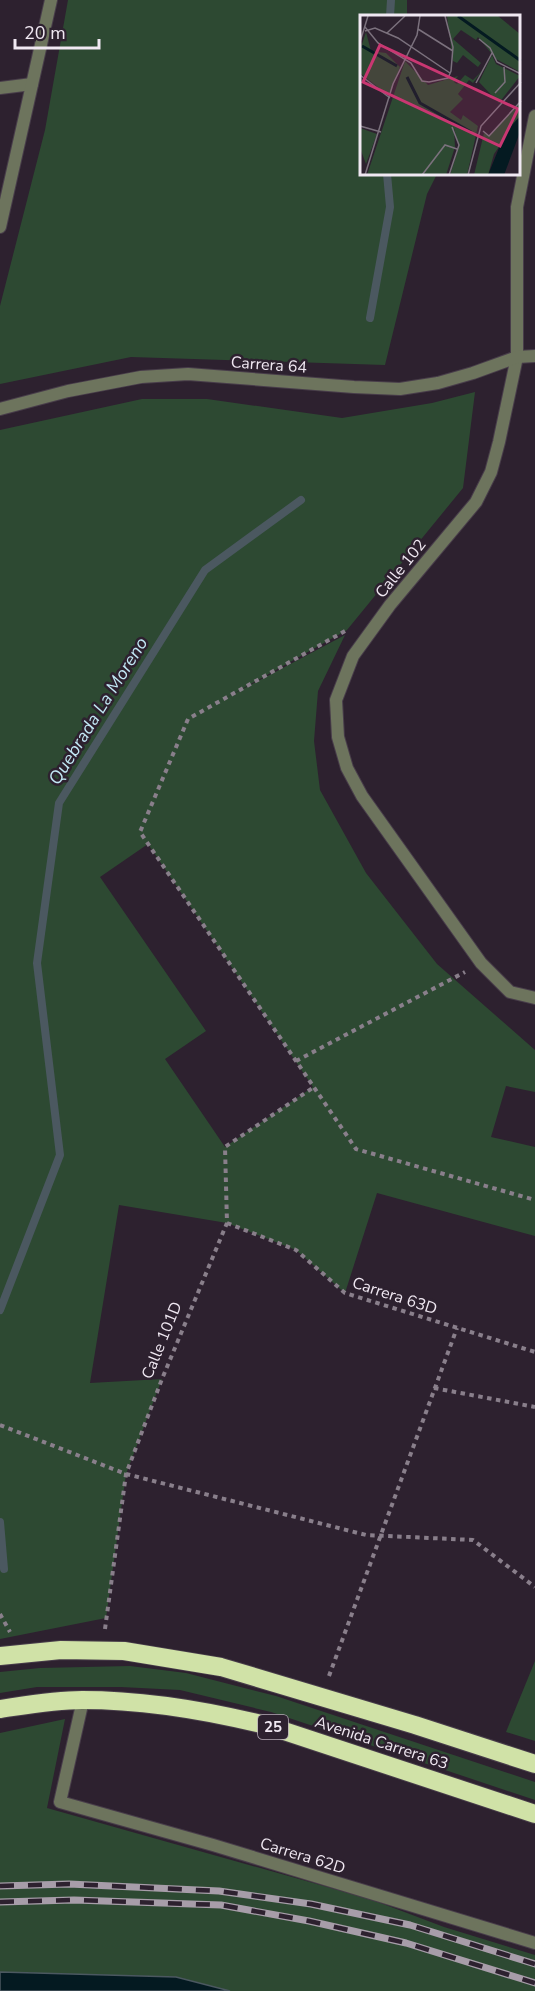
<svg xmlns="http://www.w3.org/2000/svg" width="535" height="1991" font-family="'Nunito Sans',sans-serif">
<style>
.green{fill:#2d4932;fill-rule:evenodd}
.water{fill:#041a21;stroke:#4b5860;stroke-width:1.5}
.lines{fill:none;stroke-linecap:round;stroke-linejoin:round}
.stream{stroke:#4b5860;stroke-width:8}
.lane-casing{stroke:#483d4a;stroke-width:14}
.street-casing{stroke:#483d4a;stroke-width:14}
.highway-casing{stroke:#483d4a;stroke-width:20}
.path{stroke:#897f8b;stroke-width:4;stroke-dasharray:4.5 4.5;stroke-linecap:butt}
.lane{stroke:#6d745d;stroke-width:12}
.street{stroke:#6d745d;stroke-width:12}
.highway{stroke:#d0e2a7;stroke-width:18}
.rail-casing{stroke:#a79da9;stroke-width:7}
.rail{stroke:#2d212f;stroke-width:4.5;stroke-dasharray:14;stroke-linecap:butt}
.labels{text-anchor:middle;stroke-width:5;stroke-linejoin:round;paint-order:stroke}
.shield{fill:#2d212f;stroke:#b6acb8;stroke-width:1.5}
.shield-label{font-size:15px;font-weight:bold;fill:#f0e8f2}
.street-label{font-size:16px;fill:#f0e8f2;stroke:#2d212f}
.water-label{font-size:18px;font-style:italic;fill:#c2e8f5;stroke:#2d212f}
.inset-river{fill:none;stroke:#041a21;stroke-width:3}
.inset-road{fill:none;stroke:#7b717d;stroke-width:1.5}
.view{fill:#c93772;fill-opacity:0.15;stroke:#c93772;stroke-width:3}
.inset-edge{fill:none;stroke:#f0e8f2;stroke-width:3}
</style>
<rect width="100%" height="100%" fill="#2d212f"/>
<g class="green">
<polygon points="68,0 407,0 407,16 361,16 361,174 437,174 427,194 385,365 131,357 0,384 0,306 45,130"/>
<path d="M 475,392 L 463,488 L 347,630 L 224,699 L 345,635 L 318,691 L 314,741 L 320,790 L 366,873 L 437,964 L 535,1050 L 535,1092 L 506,1086 L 491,1137 L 535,1147 L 535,1236 L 377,1193 L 345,1293 L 296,1250 L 227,1223 L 119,1205 L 90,1383 L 162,1379 L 126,1474 L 106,1618 L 0,1639 L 0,430 L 142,399 L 207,399 L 342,418 L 432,403 ZM 148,844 L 313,1087 L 225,1147 L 165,1059 L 206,1031 L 100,877 Z"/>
<polygon points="535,1661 535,1741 506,1732"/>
<polygon points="130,1666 186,1673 276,1696 535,1782 535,1800 271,1712 180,1690 121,1687 37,1687 0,1693 0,1672 40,1668"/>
<polygon points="65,1719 47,1808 370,1899 444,1927 535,1955 535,1991 230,1991 176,1977 0,1972 0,1733"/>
</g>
<polygon class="water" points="0,1972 176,1977 230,1991 0,1991"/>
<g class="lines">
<g class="stream">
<polyline points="390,16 391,0"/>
<polyline points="370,318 390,207 387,174"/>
<polyline points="0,1310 60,1155 37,963 59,803 205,570 301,500"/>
<polyline points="0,1522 4,1569"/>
</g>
<defs>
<g id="lane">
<polyline points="0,88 32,84"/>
<polyline points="83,1700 60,1802 213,1845 535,1943"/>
</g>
<g id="street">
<polyline points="535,116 517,207 517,357 499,442 491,472 476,502 390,605 353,656 336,700 338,737 347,768 362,796 481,963 510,992 535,998"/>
<polyline points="0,227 51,0"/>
<polyline points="0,409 68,391 141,377 188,374 354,387 400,389 438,383 473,373 517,357 535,356"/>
</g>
<g id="highway">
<polyline points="0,1656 61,1650 124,1651 221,1667 415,1725 535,1764"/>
<path d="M 0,1709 C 27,1705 55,1700 82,1700 C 145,1700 209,1711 269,1726 L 535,1814"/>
</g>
</defs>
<use href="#lane" class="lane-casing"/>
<use href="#street" class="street-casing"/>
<use href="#highway" class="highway-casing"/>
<g class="path">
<polyline points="345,631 188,719 140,832 356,1149 535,1200"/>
<polyline points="296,1061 465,972"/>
<polyline points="227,1223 296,1250 345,1293 535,1352"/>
<polyline points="434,1388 535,1407"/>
<polyline points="0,1425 126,1474 366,1535 473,1540 535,1587"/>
<polyline points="0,1614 10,1632"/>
<polyline points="105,1629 126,1474 162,1379 227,1223 225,1147 314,1087"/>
<polyline points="329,1676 457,1328"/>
</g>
<use href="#lane" class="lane"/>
<use href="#street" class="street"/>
<use href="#highway" class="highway"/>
<defs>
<g id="rail">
<polyline points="0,1886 69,1884 219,1891 311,1904 410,1925 535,1964"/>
<polyline points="0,1902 74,1900 221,1905 309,1921 406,1943 535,1983"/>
</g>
</defs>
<use href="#rail" class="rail-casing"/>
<use href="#rail" class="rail"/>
</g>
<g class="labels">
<rect class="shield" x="258" y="1715" width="30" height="24" rx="4.5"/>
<g class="shield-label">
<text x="273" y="1732">25</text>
</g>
<g class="street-label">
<text transform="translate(269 364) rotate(4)" y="6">Carrera 64</text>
<text transform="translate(400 568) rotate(-51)" y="6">Calle 102</text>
<text transform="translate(395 1295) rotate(18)" y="6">Carrera 63D</text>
<text transform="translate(161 1340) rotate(-68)" y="6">Calle 101D</text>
<text transform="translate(382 1742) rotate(18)" y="6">Avenida Carrera 63</text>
<text transform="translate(303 1855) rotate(17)" y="6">Carrera 62D</text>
</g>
<g class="water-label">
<text transform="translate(98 711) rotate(-58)" y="6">Quebrada La Moreno</text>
</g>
</g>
<g transform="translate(360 15)">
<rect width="160" height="160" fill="#2d212f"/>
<path d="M 87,1 L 138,1 L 160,19 L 160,57 L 136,44 L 118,22 L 116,25 L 101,15 L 93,24 L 121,48 L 118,52 L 103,40 L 97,48 L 93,46 ZM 6,17 L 11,36 L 26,38 L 40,52 L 29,81 L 0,58 L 0,35 ZM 132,40 L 136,49 L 160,61 L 139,88 L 119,67 ZM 45,46 L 68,70 L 98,61 L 94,67 L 97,69 L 105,60 L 113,65 L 122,56 L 113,68 L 109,65 L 98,79 L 103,84 L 90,97 L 101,105 L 103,100 L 118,111 L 107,160 L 90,160 L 99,132 L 94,113 L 95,132 L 86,160 L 7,160 ZM 160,87 L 160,101 L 134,139 L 128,160 L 114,160 L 124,118 L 129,121 ZM 0,113 L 17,119 L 6,149 L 0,133 Z" fill="#2d4932"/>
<path d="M 160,101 L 160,117 L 144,160 L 128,160 L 145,118 Z" fill="#041a21"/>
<path class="inset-river" d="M 98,1 L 161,46M 2,31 L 37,51M 47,62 L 60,88 L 111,117"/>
<path class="inset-road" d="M 5,12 L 18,28 L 51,48 L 62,66 L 69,67 L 88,63 L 91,56 L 93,32 L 85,1M 58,14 L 93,36M 5,16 L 15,13 L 38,23 L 90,58M 27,18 L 45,1M 119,24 L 130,33 L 137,47 L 161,59M 0,27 L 8,1M 0,60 L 30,83M 116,68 L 132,38M 135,78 L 145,67 L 144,52M 0,111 L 21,117M 123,116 L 129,121 L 161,86M 5,160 L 33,69 L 57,20 L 60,1M 62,160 L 85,130 L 97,134M 89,160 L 99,130 L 92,112M 108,160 L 121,111 L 161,67"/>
<path class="view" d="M 20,30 L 158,94 L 140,131 L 3,67 Z"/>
<rect width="160" height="160" class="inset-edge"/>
</g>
<path d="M15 39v9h84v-9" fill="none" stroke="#f0e8f2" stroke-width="3"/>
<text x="24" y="39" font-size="18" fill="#f0e8f2" stroke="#2d212f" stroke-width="4.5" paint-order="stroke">20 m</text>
</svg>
